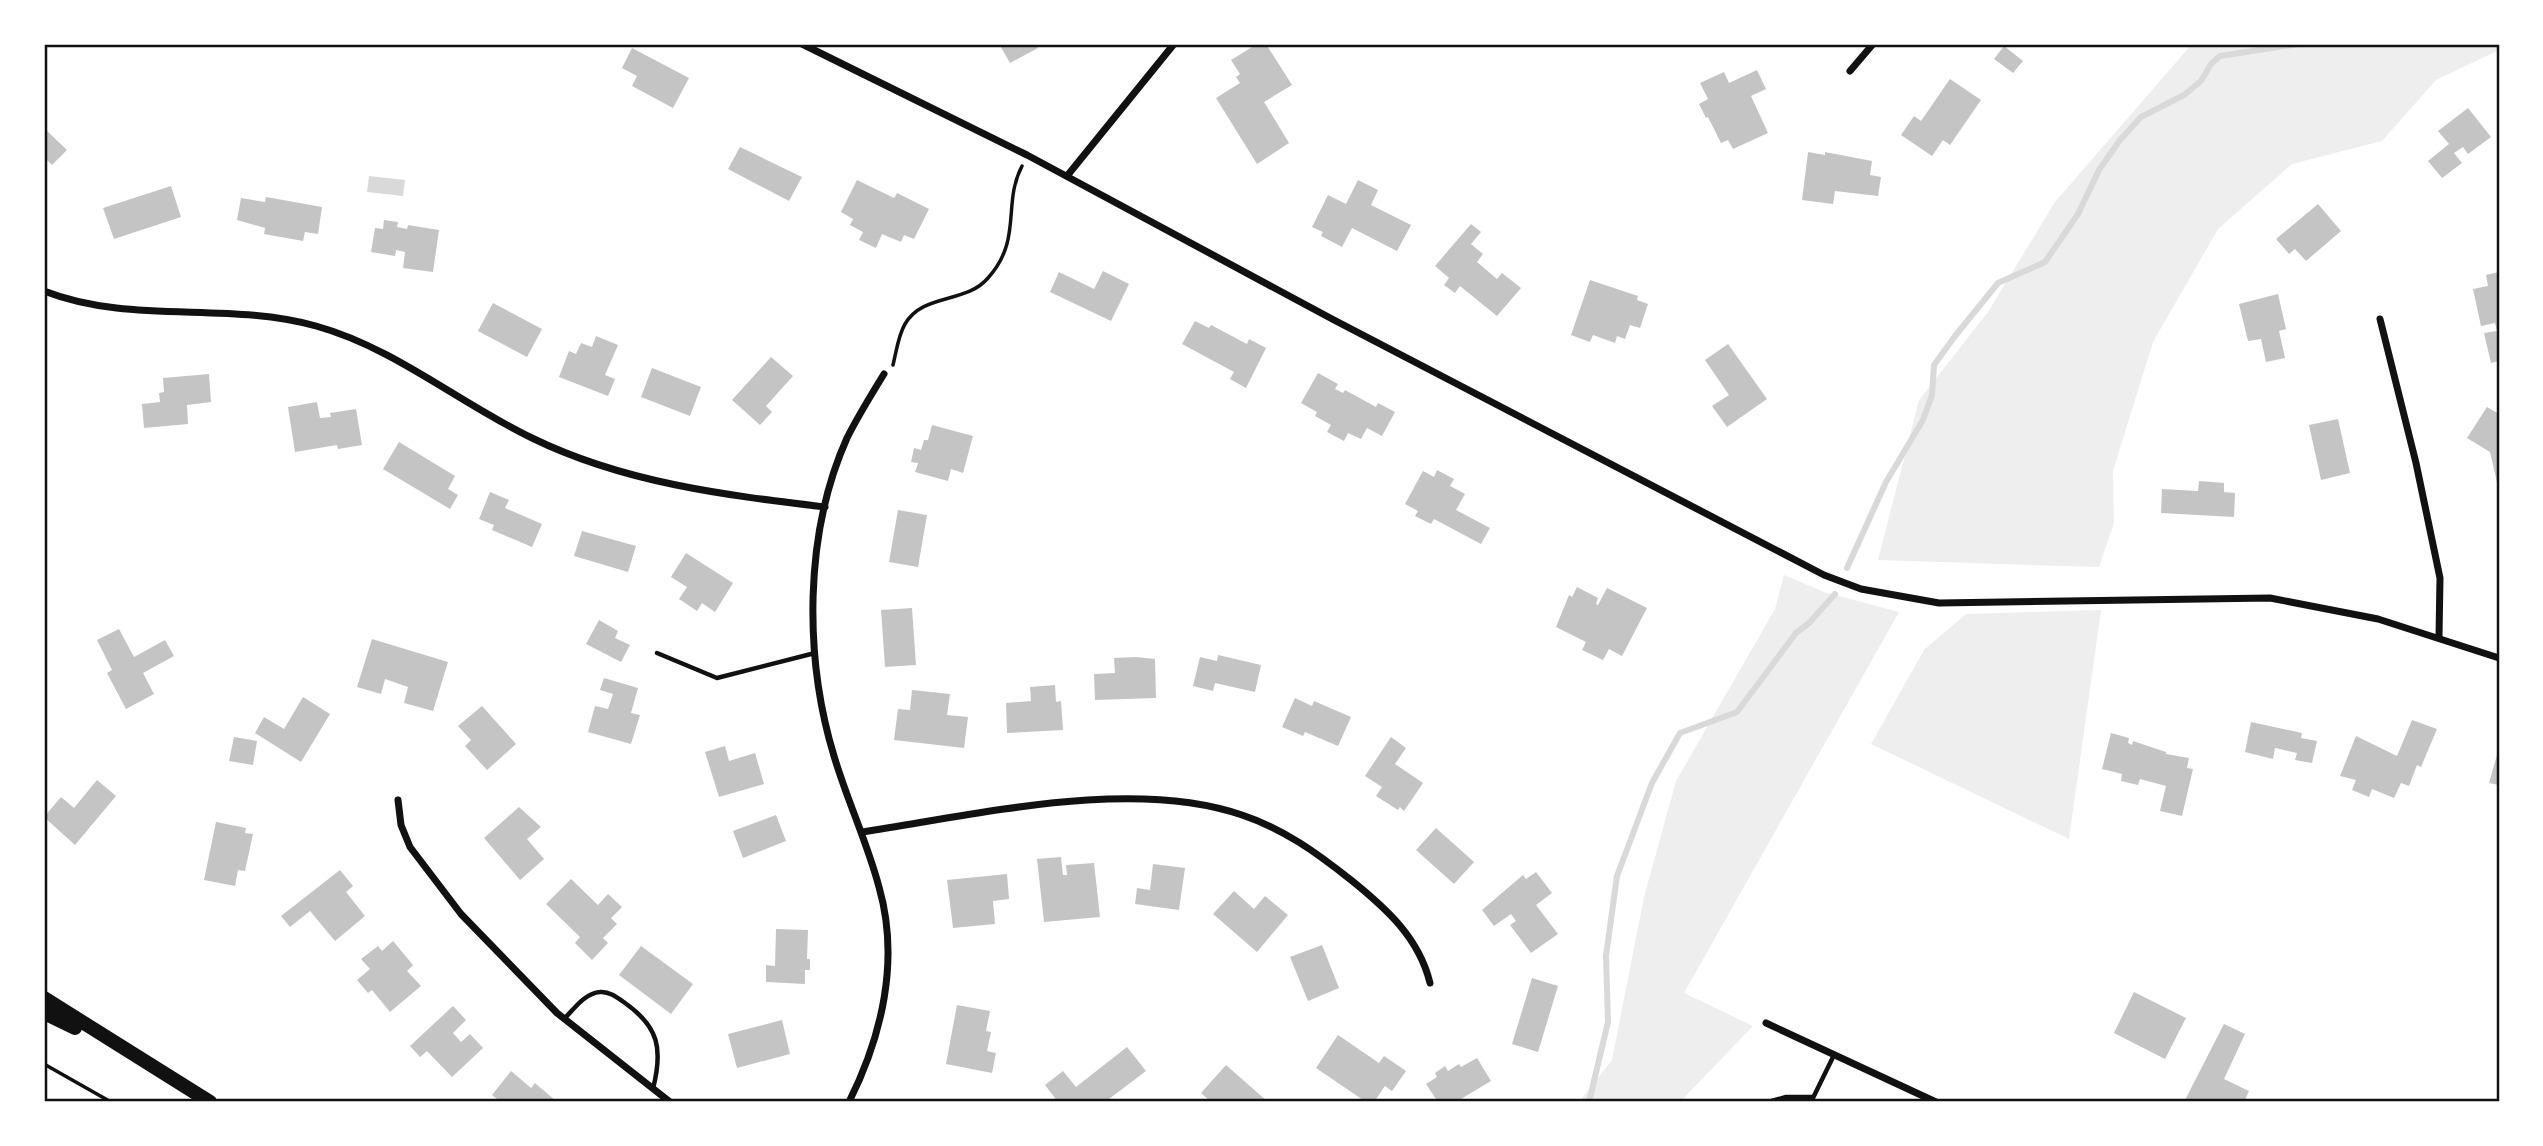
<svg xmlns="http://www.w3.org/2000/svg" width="2543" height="1146" font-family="Lora,serif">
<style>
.green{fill:#eee}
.water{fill:#d9d9d9}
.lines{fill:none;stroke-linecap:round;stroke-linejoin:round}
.stream{stroke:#d9d9d9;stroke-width:6}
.building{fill:#c4c4c4}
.path{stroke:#111;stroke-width:3.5}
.service{stroke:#111;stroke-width:4.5}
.minor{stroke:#111;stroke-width:7}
.primary{stroke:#111;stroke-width:14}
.neatline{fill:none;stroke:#111;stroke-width:2.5}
</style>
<rect width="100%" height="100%" fill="#fff"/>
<g class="green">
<polygon points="2192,44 2499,44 2499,50 2436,80 2382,141 2292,164 2218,229 2153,342 2113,471 2114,523 2099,567 1878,560 1919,400 1988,312 2055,202"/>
<polygon points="1784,575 1824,592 1899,612 1684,993 1753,1026 1680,1102 1579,1102 1612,1060 1644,897 1676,781 1775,609"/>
<polygon points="2101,610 2069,839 1871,744 1924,650 1966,614"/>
</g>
<polygon class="water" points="369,176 405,180 403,196 367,192"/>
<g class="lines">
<g class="stream">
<polyline points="1847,568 1886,482 1923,420 1932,395 1934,365 1955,336 1998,283 2045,262 2078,214 2099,170 2120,140 2141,117 2184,95 2201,81 2211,64 2220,56 2298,44"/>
<polyline points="1589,1102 1608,1022 1606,956 1617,876 1652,783 1680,733 1737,712 1796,633 1809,623 1835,594"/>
</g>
</g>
<g class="building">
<polygon points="999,44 1035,44 1038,48 1010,63"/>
<polygon points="1257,44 1266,44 1292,85 1264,102 1289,143 1257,164 1216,98 1240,83 1236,77 1240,74 1231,60"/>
<polygon points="2004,46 2023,61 2013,73 1994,59"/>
<polygon points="632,48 689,78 673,108 632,86 637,76 622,68"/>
<polygon points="1757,70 1766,89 1751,96 1768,133 1733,149 1728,140 1721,143 1708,117 1706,118 1699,104 1708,99 1700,83 1724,72 1729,83"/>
<polygon points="1950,79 1981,100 1950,145 1943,140 1932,156 1901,135 1914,116 1921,121"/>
<polygon points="2468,108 2491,137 2468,154 2463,147 2454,153 2462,163 2442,178 2428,161 2449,144 2438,131"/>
<polygon points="44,128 67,150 52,165 44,157"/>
<polygon points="740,147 802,177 789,201 728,169"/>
<polygon points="1808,152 1825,155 1825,152 1872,161 1870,175 1881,177 1878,196 1835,191 1833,204 1802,200"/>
<polygon points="857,180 894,198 897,193 929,209 914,239 904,235 901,242 882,234 876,248 859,240 863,232 850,225 853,219 841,212"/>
<polygon points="1358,180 1378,190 1371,205 1411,225 1397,251 1352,228 1342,247 1321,236 1323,232 1312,227 1328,195 1346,204"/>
<polygon points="171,186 181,217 114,239 103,208"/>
<polygon points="266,197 322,207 318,234 305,232 303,241 264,234 265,228 237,220 241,198 265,202"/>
<polygon points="2318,204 2341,231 2306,261 2295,249 2289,254 2276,239"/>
<polygon points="384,220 398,222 397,227 407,229 408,225 439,230 433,272 403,268 405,252 396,250 395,256 371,252 375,228 383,229"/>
<polygon points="1471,224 1481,232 1471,244 1483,254 1477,262 1497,279 1502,273 1521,288 1497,316 1460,286 1455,293 1444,285 1449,278 1435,266"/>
<polygon points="1103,271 1129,284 1111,321 1050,292 1059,272 1094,289"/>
<polygon points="2499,272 2499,361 2491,363 2484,333 2497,331 2495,323 2481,326 2473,289 2488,286 2486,275"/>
<polygon points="1590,280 1638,296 1637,300 1648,304 1640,328 1630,325 1625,339 1617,336 1615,343 1593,335 1590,342 1571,335"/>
<polygon points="2278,294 2286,329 2279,331 2285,358 2266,362 2261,339 2248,341 2239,304"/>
<polygon points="493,303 542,329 527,357 478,331"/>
<polygon points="1195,321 1209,328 1211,325 1247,344 1249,339 1266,348 1246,388 1230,379 1234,372 1182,344"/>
<polygon points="596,336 618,345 605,375 615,379 608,396 559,377 569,351 576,354 581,343 592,347"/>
<polygon points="1728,344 1767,399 1727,427 1712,406 1729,395 1705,360"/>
<polygon points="771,357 793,376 766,406 772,412 760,425 732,400"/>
<polygon points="652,368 701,387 690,416 641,397"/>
<polygon points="1318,373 1338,384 1335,389 1343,393 1345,390 1376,407 1378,403 1395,412 1382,436 1367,428 1361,439 1348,433 1344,441 1327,432 1331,425 1315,416 1317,412 1301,403"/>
<polygon points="209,374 211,402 187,405 188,424 144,428 142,404 160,402 159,393 164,392 163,378"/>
<polygon points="317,402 320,418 331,417 330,413 356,409 362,445 338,449 337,445 295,452 288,407"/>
<polygon points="2487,407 2499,414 2499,491 2490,452 2467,438"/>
<polygon points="2338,419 2350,473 2321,480 2309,425"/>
<polygon points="932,425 973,436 963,473 951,469 948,481 915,472 918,463 911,462 914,448 921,450 924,440 928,440"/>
<polygon points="399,442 455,476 448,489 458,495 450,509 383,469"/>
<polygon points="1437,470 1454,479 1450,486 1465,494 1456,510 1490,528 1481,544 1434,519 1431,524 1415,516 1418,511 1405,504 1423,471 1434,477"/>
<polygon points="2199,481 2224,483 2224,492 2235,493 2234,517 2161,513 2162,489 2198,491"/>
<polygon points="490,492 509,500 505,508 542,524 532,547 492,530 494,525 479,519"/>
<polygon points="898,510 927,515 918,567 889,562"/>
<polygon points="582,531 636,546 628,572 574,556"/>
<polygon points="686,553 733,583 715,612 702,603 697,611 679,599 687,587 671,577"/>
<polygon points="1577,587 1598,598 1596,604 1598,605 1607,588 1647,608 1622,656 1609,649 1603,660 1582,650 1586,642 1556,627 1569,595 1572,597"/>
<polygon points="912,608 916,665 885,667 881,610"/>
<polygon points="599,620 618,631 615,638 630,645 621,662 586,644"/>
<polygon points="119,629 134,657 165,640 174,656 143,673 154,694 126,709 107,673 112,670 97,640"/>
<polygon points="372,639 448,662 433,711 404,703 408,687 385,679 381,694 357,687"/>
<polygon points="1218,655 1261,665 1255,692 1215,683 1213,691 1193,686 1200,657 1217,661"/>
<polygon points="1136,657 1155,659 1156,698 1095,700 1094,674 1115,673 1114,658"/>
<polygon points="604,678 638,688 631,713 640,715 631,744 588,732 595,706 608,709 613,694 600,690"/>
<polygon points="1055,685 1056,702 1061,701 1063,730 1007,733 1006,703 1031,701 1030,687"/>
<polygon points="912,690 950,694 947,715 968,717 964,748 894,740 898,709 910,710"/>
<polygon points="303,697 330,714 301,762 255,733 264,717 284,729"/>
<polygon points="1295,698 1312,706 1314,701 1351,717 1338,746 1305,732 1303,736 1282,727"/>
<polygon points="482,706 516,744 487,770 465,746 471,740 458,726"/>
<polygon points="2412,720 2437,729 2421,767 2417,765 2409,786 2401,783 2394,798 2372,789 2369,797 2352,790 2356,780 2340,776 2356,736 2397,756"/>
<polygon points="2251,722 2302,733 2301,738 2317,741 2312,763 2295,760 2297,753 2275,748 2273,759 2245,752"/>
<polygon points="2111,733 2129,738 2128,743 2132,745 2133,741 2166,752 2166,754 2189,758 2187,768 2193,769 2182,816 2160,811 2166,786 2140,779 2138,785 2121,781 2122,774 2102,769"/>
<polygon points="234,737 257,741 253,765 229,761"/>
<polygon points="1391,737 1406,748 1395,764 1423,783 1404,811 1400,807 1398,810 1376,796 1382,787 1365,776"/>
<polygon points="725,746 729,761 755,753 764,784 719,797 705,752"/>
<polygon points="2497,755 2499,756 2499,785 2489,783"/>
<polygon points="97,780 116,796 75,845 44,817 61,797 74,808"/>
<polygon points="519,807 541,827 527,839 544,859 520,880 484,838"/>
<polygon points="776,815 786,841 743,858 733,831"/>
<polygon points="216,822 246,828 245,833 253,834 245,871 238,870 235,886 204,880"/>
<polygon points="1436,828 1474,862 1454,884 1416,850"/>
<polygon points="1061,857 1063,875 1067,875 1066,865 1094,863 1100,917 1044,922 1037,859"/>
<polygon points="1153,864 1185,868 1179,910 1135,904 1137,888 1150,890"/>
<polygon points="340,870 353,886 346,892 365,916 335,941 310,911 290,927 281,916"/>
<polygon points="1536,872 1552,893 1536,905 1558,934 1531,953 1510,925 1516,921 1511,914 1494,926 1482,910 1523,875 1526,879"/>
<polygon points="1007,874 1009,899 993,901 995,924 953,928 947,880"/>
<polygon points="571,879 598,905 608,894 622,907 611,918 617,924 603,938 608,943 592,960 575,943 580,937 546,904"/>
<polygon points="1234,891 1254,909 1265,896 1288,915 1257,952 1213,914"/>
<polygon points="776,929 808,930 807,959 810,959 810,970 805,970 805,984 766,982 766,965 775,966"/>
<polygon points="393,941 413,965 407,971 421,986 390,1012 372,990 368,993 357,980 370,969 361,959 378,946 382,951"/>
<polygon points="1322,945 1339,988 1308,1001 1290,957"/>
<polygon points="641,946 693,984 671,1014 619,975"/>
<polygon points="1532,978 1558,986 1538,1052 1512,1044"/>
<polygon points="2134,992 2186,1018 2165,1059 2114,1033"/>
<polygon points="957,1005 990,1011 986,1031 991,1032 987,1051 996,1053 992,1073 946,1064"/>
<polygon points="453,1006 466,1020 453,1033 461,1042 470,1034 483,1048 452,1077 427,1051 420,1057 410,1046"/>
<polygon points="782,1020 790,1054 737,1068 728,1034"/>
<polygon points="2224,1024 2245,1034 2224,1079 2249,1091 2244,1102 2184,1102"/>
<polygon points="1338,1035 1379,1063 1384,1056 1406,1071 1392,1091 1385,1086 1374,1102 1366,1102 1316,1068"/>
<polygon points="1127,1047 1146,1071 1105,1102 1058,1102 1045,1085 1063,1071 1076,1087"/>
<polygon points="1477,1058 1491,1081 1456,1102 1438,1102 1426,1084 1437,1077 1435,1073 1445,1066 1448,1071 1459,1064 1461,1067"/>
<polygon points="1226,1065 1268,1102 1211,1102 1201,1093"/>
<polygon points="511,1071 531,1088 535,1083 556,1101 501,1102 492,1095"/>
</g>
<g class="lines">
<g class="path">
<path d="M 893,365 C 896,353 898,336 905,324 C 923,293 966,304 988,278 C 1023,239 1002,204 1022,166"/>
<polyline points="44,1064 111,1102"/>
</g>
<g class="service">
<polyline points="657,653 717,678 815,653"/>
<path d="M 564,1019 C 574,1009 585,993 600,992 C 609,991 618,998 625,1003 C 659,1027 663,1049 653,1089"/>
<polyline points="1768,1102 1786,1097 1812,1097"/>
<polyline points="1811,1102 1834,1055"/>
</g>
<g class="minor">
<polyline points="802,44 1027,155 1334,320 1824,575 1861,589 1939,603 2270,598 2378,619 2499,658"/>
<polyline points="1850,71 1873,44"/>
<polyline points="1067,176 1174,44"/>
<path d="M 44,291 C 131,325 227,301 316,326 C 395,348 459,403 532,438 C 624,483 725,495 825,507"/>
<polyline points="2380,319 2416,463 2440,578 2439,636"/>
<polyline points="398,800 401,825 410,847 461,914 557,1013 670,1102"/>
<path d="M 862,832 C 976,815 1132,777 1242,815 C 1284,829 1317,853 1351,880 C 1387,909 1419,938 1430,983"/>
<polyline points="1766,1023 1936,1102"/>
<path d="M 849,1102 C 882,1036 900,960 879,887 C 867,842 847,800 834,756 C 804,657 804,534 847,438 C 858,416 871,395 884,374"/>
</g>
<g class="primary">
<polyline points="44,998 210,1102"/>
<polyline points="44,1013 75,1028"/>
</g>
</g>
<rect width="2543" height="1146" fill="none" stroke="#ffffff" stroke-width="91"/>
<rect x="46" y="46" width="2452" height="1054" class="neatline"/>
</svg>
